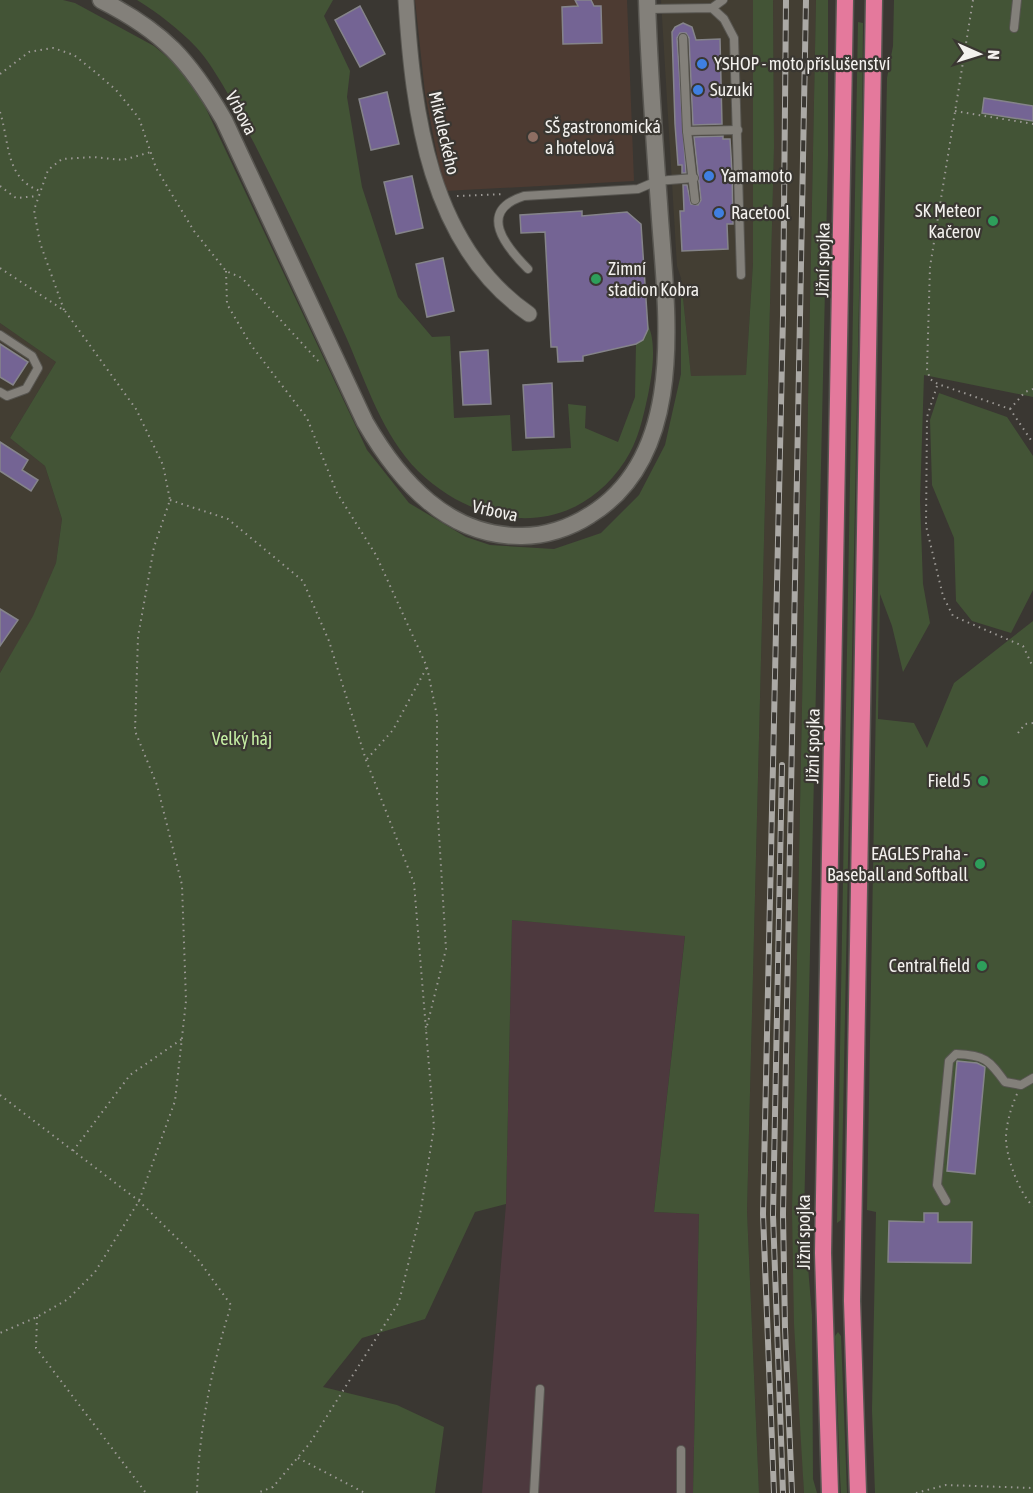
<svg xmlns="http://www.w3.org/2000/svg" width="1033" height="1493" font-family="'Asap Condensed',sans-serif">
<style>
.built{fill:#433e33}
.industrial{fill:#4d393e}
.education{fill:#4d3b32}
.green{fill:#435436}
.building{fill:#746494;stroke:#85848a;stroke-width:1.5}
.lines{fill:none;stroke-linecap:round;stroke-linejoin:round}
.service-casing{stroke:#585651;stroke-width:10}
.minor-casing{stroke:#585651;stroke-width:17}
.secondary-casing{stroke:#585651;stroke-width:19}
.trunk-casing{stroke:#585651;stroke-width:19}
.path{stroke:#9c9995;stroke-width:2;stroke-dasharray:1.5 4.5;stroke-linecap:butt}
.service{stroke:#83807a;stroke-width:8}
.minor{stroke:#83807a;stroke-width:15}
.secondary{stroke:#83807a;stroke-width:16}
.trunk{stroke:#e4799c;stroke-width:16}
.rail-casing{stroke:#aba9a5;stroke-width:6}
.rail{stroke:#3a3732;stroke-width:4;stroke-dasharray:11;stroke-linecap:butt}
.shop-dot{fill:#3f7fe0;stroke:#3a3732;stroke-width:2}
.education-dot{fill:#8d6e63;stroke:#3a3732;stroke-width:2}
.leisure-dot{fill:#2e9e5b;stroke:#3a3732;stroke-width:2}
.labels{text-anchor:middle;stroke-width:4.5;stroke-linejoin:round;paint-order:stroke}
.poi-label{font-size:18px;fill:#f3f1ee;stroke:#3a3732;text-anchor:start}
.street-label{font-size:18px;fill:#f3f1ee;stroke:#3a3732}
.park-label{font-size:18px;fill:#c5eea4;stroke:#3a3732}
</style>
<rect width="100%" height="100%" fill="#3a3732"/>
<g class="built">
<polygon points="661,0 753,0 753,263 746,375 691,377 681,278 677,266"/>
<polygon points="773,0 816,0 792,1211 804,1493 759,1493 747,1211 774,147"/>
<polygon points="0,323 56,362 10,438 45,466 62,519 56,563 34,616 0,673"/>
</g>
<polygon class="industrial" points="512,920 685,935 654,1212 699,1214 693,1493 482,1493 506,1204"/>
<polygon class="education" points="415,0 627,0 634,181 444,191 425,93"/>
<g class="green">
<polygon points="0,0 63,0 75,3 154,46 178,66 200,96 367,450 409,503 466,537 490,545 554,549 601,533 639,495 665,445 681,374 681,278 691,376 746,375 753,263 753,0 773,0 774,147 747,1211 759,1493 693,1493 699,1214 654,1212 685,936 512,920 506,1204 475,1212 425,1319 362,1338 323,1387 397,1405 444,1427 435,1493 0,1493 0,673 33,616 56,563 62,519 45,466 10,438 56,362 0,323"/>
<path d="M 137,0 L 333,0 L 324,16 L 350,71 L 347,97 L 362,187 L 398,297 L 432,337 L 450,336 L 454,418 L 510,415 L 512,451 L 571,448 L 568,404 L 586,406 L 585,428 L 618,442 L 635,397 L 636,344 L 645,337 L 648,325 C 657,344 652,375 648,395 C 643,418 638,441 625,461 C 573,540 480,531 418,471 C 383,436 366,383 347,339 C 318,273 287,208 254,143 C 240,116 216,68 196,47 C 179,29 158,13 137,0 Z"/>
<polygon points="816,0 828,0 828,156 804,1218 812,1315 813,1479 817,1493 804,1493 794,1324 792,1211"/>
<polygon points="894,0 1033,0 1033,397 924,375 920,500 923,584 930,623 903,672 892,626 880,594 878,719 914,723 927,748 954,683 1033,621 1033,1493 875,1493 872,1410 876,1212 867,1210 887,78 893,46"/>
<polygon points="858,22 863,23 862,141 841,1220 837,1223"/>
<polygon points="939,393 1007,417 1033,456 1033,590 1011,633 972,621 956,601 954,538 932,485 930,420"/>
<polygon points="838,1332 841,1336 847,1493 841,1493 840,1475 835,1336"/>
</g>
<g class="building">
<polygon points="575,0 591,0 594,6 601,6 602,43 563,44 562,7 578,6"/>
<polygon points="360,6 385,54 360,67 335,20"/>
<polygon points="683,23 692,27 696,40 720,39 722,124 693,125 689,38 686,33 680,33 677,38 686,173 682,173 682,165 678,165 675,124 672,32 675,27"/>
<polygon points="387,92 399,144 371,150 359,99"/>
<polygon points="984,98 1033,106 1033,121 982,113"/>
<polygon points="723,136 723,139 730,139 732,171 733,224 727,224 728,249 682,251 680,211 684,211 683,185 687,185 691,204 698,205 701,200 694,137"/>
<polygon points="412,176 423,228 396,234 384,182"/>
<polygon points="582,211 582,216 627,212 641,224 648,329 643,340 636,344 583,356 583,361 558,362 557,347 551,347 545,232 521,233 520,215"/>
<polygon points="443,258 454,311 427,317 416,264"/>
<polygon points="0,344 28,362 13,385 0,377"/>
<polygon points="488,350 491,404 463,405 460,352"/>
<polygon points="552,383 554,437 526,438 523,385"/>
<polygon points="0,442 28,460 22,470 38,480 31,491 0,471"/>
<polygon points="0,609 18,620 0,646"/>
<polygon points="957,1061 977,1063 985,1067 975,1174 947,1171"/>
<polygon points="924,1213 938,1213 938,1222 972,1222 971,1263 888,1262 889,1221 924,1222"/>
</g>
<g class="lines">
<defs>
<g id="service">
<polyline points="712,8 723,0"/>
<polyline points="648,9 712,8 724,19 734,38 741,275"/>
<polyline points="1014,28 1017,0"/>
<polyline points="683,38 687,131 695,200"/>
<polyline points="687,131 738,130"/>
<path d="M 528,269 C 506,247 476,211 524,196 L 638,189 L 657,181 L 694,178"/>
<polyline points="0,335 32,356 38,368 26,389 7,396 0,392"/>
<path d="M 946,1201 L 937,1185 L 949,1061 L 956,1054 C 985,1055 989,1060 1005,1082 L 1021,1085 L 1033,1078"/>
<polyline points="534,1493 540,1389"/>
<polyline points="681,1493 681,1450"/>
</g>
<path id="minor" d="M 406,0 C 413,112 429,245 529,314"/>
<path id="secondary" d="M 101,0 C 164,32 189,60 224,120 L 365,422 C 399,481 448,537 522,536 C 545,536 570,528 590,515 C 691,453 665,304 659,204 C 654,136 649,68 647,0"/>
<g id="trunk">
<polyline points="830,1493 823,1253 845,0"/>
<polyline points="858,1493 852,1301 874,0"/>
</g>
</defs>
<use href="#service" class="service-casing"/>
<use href="#minor" class="minor-casing"/>
<use href="#secondary" class="secondary-casing"/>
<use href="#trunk" class="trunk-casing"/>
<g class="path">
<polyline points="973,0 930,267 927,369 930,379 938,384 1010,409 1033,443"/>
<polyline points="0,74 29,52 53,48 74,55 94,71 116,90 139,118 156,168 194,231 226,271 242,278 321,364"/>
<polyline points="955,111 1033,124"/>
<path d="M 0,112 C 10,144 5,178 40,191"/>
<polyline points="0,186 16,198 38,196"/>
<polyline points="457,196 504,194"/>
<polyline points="0,268 65,311 136,409 163,465 170,500 154,547 138,637 135,731 157,785 182,885 186,1001 175,1101 139,1201 95,1272 68,1299 37,1317 0,1333"/>
<polyline points="226,271 227,304 251,345 307,418 337,493 376,555 427,667 437,716 437,801 446,949 426,1030"/>
<polyline points="64,310 40,243 34,210 48,170 62,159 93,157 123,160 151,152"/>
<polyline points="937,386 927,417 926,526 943,596 953,616 1023,646 1033,667"/>
<polyline points="1010,409 1025,392 1033,389"/>
<polyline points="170,500 228,519 303,581 329,641 366,760 414,883 434,1127 420,1215 399,1302 310,1443 273,1487 257,1493"/>
<polyline points="1018,733 1025,724 1033,723"/>
<polyline points="367,759 393,730 427,667"/>
<path d="M 1017,1094 C 1011,1108 1007,1121 1006,1136 C 1005,1154 1019,1194 1033,1206"/>
<path d="M 0,1095 L 139,1201 L 197,1258 L 231,1305 C 212,1366 199,1429 197,1493"/>
<polyline points="73,1151 130,1075 182,1039"/>
<polyline points="37,1317 36,1348 146,1493"/>
<polyline points="298,1458 365,1493"/>
<polyline points="916,1493 946,1485 1033,1488"/>
</g>
<use href="#service" class="service"/>
<use href="#minor" class="minor"/>
<use href="#secondary" class="secondary"/>
<use href="#trunk" class="trunk"/>
<defs>
<g id="rail">
<polyline points="782,765 773,1215 783,1493"/>
<polyline points="774,1493 763,1214 783,316 786,0"/>
<polyline points="792,1493 785,1328 783,1214 806,0"/>
</g>
</defs>
<use href="#rail" class="rail-casing"/>
<use href="#rail" class="rail"/>
</g>
<g class="shop-dot">
<circle cx="702" cy="64" r="6"/>
<circle cx="698" cy="90" r="6"/>
<circle cx="709" cy="176" r="6"/>
<circle cx="719" cy="213" r="6"/>
</g>
<circle class="education-dot" cx="533" cy="137" r="6"/>
<g class="leisure-dot">
<circle cx="993" cy="221" r="6"/>
<circle cx="596" cy="279" r="6"/>
<circle cx="983" cy="781" r="6"/>
<circle cx="980" cy="864" r="6"/>
<circle cx="982" cy="966" r="6"/>
</g>
<g class="labels">
<g class="poi-label">
<text x="714" y="70">YSHOP - moto příslušenství</text>
<text x="710" y="96">Suzuki</text>
<text x="545" y="133">SŠ gastronomická<tspan x="545" dy="21">a hotelová</tspan></text>
<text x="721" y="182">Yamamoto</text>
<text x="981" y="217" text-anchor="end">SK Meteor<tspan x="981" dy="21">Kačerov</tspan></text>
<text x="731" y="219">Racetool</text>
<text x="608" y="275">Zimní<tspan x="608" dy="21">stadion Kobra</tspan></text>
<text x="971" y="787" text-anchor="end">Field 5</text>
<text x="968" y="860" text-anchor="end">EAGLES Praha -<tspan x="968" dy="21">Baseball and Softball</tspan></text>
<text x="970" y="972" text-anchor="end">Central field</text>
</g>
<g class="street-label">
<text transform="translate(241 113) rotate(62)" y="6">Vrbova</text>
<text transform="translate(444 133) rotate(77)" y="6">Mikuleckého</text>
<text transform="translate(823 260) rotate(-89)" y="6">Jižní spojka</text>
<text transform="translate(495 511) rotate(12)" y="6">Vrbova</text>
<text transform="translate(813 746) rotate(-89)" y="6">Jižní spojka</text>
<text transform="translate(804 1232) rotate(-90)" y="6">Jižní spojka</text>
</g>
<g class="park-label">
<text x="242" y="745">Velký háj</text>
</g>
</g>
<g transform="translate(979 54) rotate(93)" stroke="#3a3732" stroke-width="4.5" paint-order="stroke">
<path d="M0-4.5L10 22L0 15L-10 22Z" fill="#f3f1ee"/>
<text y="-9" font-size="16" font-weight="bold" text-anchor="middle" fill="#f3f1ee">N</text>
</g>
</svg>
